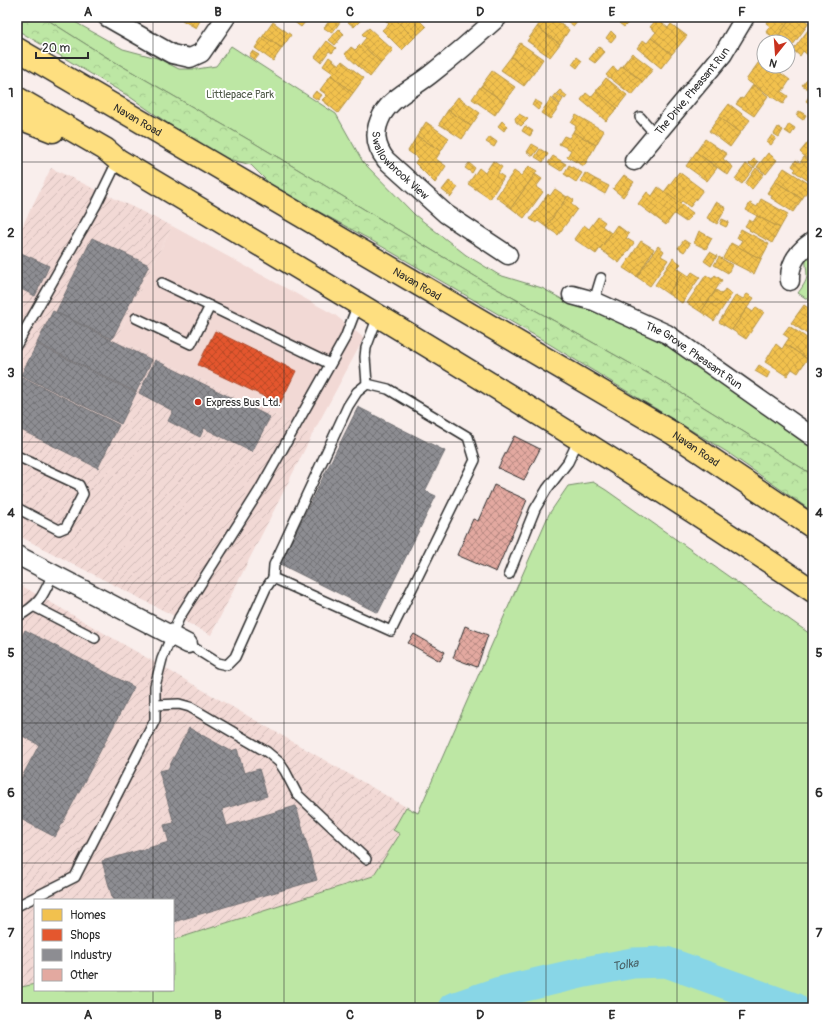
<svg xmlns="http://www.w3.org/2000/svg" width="830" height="1025" font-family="Pangolin,sans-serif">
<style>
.built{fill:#f2d9d5}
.industrial{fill:url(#industrial-furrows)}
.green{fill:#bde7a4;stroke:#748968}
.forest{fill:url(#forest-crowns);stroke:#748968}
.homes{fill:url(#homes-cross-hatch);stroke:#b69444}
.shops{fill:url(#shops-cross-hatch);stroke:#ac4a2d}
.industry{fill:url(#industry-cross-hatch);stroke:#707073}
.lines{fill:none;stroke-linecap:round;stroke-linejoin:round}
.river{stroke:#88d6e7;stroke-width:31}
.building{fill:url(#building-cross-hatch);stroke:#2b2b2b}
.lane-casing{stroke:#2b2b2b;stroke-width:12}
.street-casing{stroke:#2b2b2b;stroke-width:21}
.highway-casing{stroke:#2b2b2b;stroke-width:25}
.lane{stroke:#fff;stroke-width:9}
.street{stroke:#fff;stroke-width:18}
.highway{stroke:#fedf80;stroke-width:22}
.grid{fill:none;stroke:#2b2b2b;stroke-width:1;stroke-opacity:0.55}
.poi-dot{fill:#c8321e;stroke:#fff;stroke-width:1.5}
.labels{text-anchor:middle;stroke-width:4;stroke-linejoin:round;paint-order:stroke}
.street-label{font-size:11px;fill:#2b2b2b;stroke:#fff}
.park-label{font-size:11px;fill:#505a49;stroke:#fff}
.poi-label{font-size:11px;fill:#2b2b2b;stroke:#fff;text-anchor:start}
.water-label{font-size:12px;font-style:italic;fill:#475e63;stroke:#fff}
.neatline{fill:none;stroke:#2b2b2b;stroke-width:1.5}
.grid-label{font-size:13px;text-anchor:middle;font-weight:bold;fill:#2b2b2b}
</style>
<defs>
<pattern id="industrial-furrows" width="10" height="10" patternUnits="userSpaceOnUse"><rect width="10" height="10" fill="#f2d9d5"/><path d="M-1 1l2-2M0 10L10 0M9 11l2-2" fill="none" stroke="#d0bab7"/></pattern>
<pattern id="forest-crowns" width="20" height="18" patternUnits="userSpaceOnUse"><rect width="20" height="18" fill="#bde7a4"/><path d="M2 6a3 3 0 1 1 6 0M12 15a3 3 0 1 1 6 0" fill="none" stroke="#a3c68d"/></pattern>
<pattern id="homes-cross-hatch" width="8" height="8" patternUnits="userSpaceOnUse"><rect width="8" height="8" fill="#f2c14e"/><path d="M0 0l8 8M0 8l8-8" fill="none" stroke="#d0a644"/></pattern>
<pattern id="shops-cross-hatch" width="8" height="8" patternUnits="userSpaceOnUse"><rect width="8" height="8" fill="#e4572e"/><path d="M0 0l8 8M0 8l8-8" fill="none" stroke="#b94827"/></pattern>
<pattern id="industry-cross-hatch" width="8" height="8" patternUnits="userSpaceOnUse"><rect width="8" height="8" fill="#8d8d92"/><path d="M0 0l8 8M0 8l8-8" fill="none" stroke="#737377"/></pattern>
<pattern id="building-cross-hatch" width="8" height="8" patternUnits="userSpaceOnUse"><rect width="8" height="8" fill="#e3a9a0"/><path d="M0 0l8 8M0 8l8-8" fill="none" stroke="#b88a83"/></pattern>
</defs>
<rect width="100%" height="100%" fill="#f9eeec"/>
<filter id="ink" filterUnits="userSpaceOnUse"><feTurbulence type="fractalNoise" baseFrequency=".025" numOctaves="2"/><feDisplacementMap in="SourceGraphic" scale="8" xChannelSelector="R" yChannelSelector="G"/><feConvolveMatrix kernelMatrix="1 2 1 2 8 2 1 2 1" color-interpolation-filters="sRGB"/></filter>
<g filter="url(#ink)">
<polygon class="built" points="172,226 335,315 364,338 312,435 275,415 116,339"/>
<g class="industrial">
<polygon points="51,168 172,226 116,339 275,415 312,435 211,635 17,535 17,237"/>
<polygon points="17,583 406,807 393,830 400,834 373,876 173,940 173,900 35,900 35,984 17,988"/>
</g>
<g class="green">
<polygon points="43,17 66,17 123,49 157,58 179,69 197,69 216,66 231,46 336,114 363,162 415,215 466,255 499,275 542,288 567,302 635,325 670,346 813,447 813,475 665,383 483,281 251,141 103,55"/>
<path d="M 813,250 L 813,303 L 798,293 C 801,289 807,281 807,276 C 807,265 802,257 813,250 Z"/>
<polygon points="593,482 606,490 813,636 813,1008 795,1004 675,955 637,957 538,974 436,1008 17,1008 17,988 35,984 35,990 173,990 173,940 373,876 400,834 393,830 406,807 418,813 549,514 568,486"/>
<polygon points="640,970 672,970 759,1008 484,1008 500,1002"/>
</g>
<polygon class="forest" points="17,17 43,17 103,55 251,141 483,281 665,383 813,475 813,512 727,452 541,339 369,239 272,186 251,165 225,158 186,136 130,97 17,30"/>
<g class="homes">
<polygon points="184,17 202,17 196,28 182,20"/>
<polygon points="288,17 309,17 301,27"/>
<polygon points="332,17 343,18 332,33 324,28"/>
<polygon points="353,17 362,19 354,27 348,22"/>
<polygon points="382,17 393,17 414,38 402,50 382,30 389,24"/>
<polygon points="396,17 416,17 426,27 414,38 394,18"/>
<polygon points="544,17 551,17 569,30 560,44 537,27"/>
<polygon points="561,17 581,17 574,26"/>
<polygon points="624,17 630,21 624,27 619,23"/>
<polygon points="770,17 792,17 776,39 766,32 770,26 766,23"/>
<polygon points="792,17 801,17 809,23 790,49 788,47 788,42 780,42 776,39"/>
<polygon points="657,19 668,28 671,24 687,36 672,54 651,38 656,32 650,27"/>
<polygon points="273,22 291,35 282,48 263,36"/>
<polygon points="811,26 813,27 813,51 809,56 803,51 800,56 793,50"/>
<polygon points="537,27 560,44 550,57 527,41"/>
<polygon points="369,28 393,50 381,63 361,44 366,38 362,34"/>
<polygon points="339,29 344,34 335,45 329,40"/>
<polygon points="611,31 616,36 611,42 606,38"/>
<polygon points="263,36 282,48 273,61 255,48"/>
<polygon points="651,38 672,54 661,68 637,48 643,40 647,43"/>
<polygon points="327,41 336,48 332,53 329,51 321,62 315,57"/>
<polygon points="520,43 543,59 534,73 511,57"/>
<polygon points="361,44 381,63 370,77 345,54 351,47 355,50"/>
<polygon points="599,47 605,52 595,63 589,59"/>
<polygon points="252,51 259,55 255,60 249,56"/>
<polygon points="632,53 653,69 643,82 622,66"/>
<polygon points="329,57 339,65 342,61 364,78 353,93 331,75 333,73 323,66"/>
<polygon points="511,57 534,73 524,86 501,70"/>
<polygon points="577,57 582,61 577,68 572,64"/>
<polygon points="761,59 764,61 764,66 771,66 790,80 782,92 788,96 783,104 746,80"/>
<polygon points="622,66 643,82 632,95 606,75 613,67 618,71"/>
<polygon points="492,71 515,87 504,102 481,86"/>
<polygon points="331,75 353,93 338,113 322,100 327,95 320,90"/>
<polygon points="606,78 627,95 617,108 596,91"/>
<polygon points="807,79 812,82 808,89 802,85"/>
<polygon points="753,85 768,96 754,116 736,104 741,98 743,99"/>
<polygon points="481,86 504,102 495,115 472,99"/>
<polygon points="560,90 567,96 565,99 557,93"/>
<polygon points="316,91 322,95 318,100 312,96"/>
<polygon points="596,91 617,108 606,121 581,100 586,93 591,97"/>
<polygon points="812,92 813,93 812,105 806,101"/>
<polygon points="556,94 563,99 560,104 553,98"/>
<polygon points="458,97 480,113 471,126 448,110"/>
<polygon points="551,98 560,105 550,119 541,113"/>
<polygon points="535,100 542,104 538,110 532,105"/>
<polygon points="729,104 750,120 740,133 719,117"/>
<polygon points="448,110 471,126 462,139 439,124"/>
<polygon points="799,111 806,115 803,120 796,115"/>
<polygon points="519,114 528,119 521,126 516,122 515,118"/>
<polygon points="576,115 604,131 596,145 573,132 576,126 571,123"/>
<polygon points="719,117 740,133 730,147 709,131"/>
<polygon points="502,121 507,126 504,131 498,126"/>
<polygon points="426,122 449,138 441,151 417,136"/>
<polygon points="789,124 795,128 791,135 785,131"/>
<polygon points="525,126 533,131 530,136 522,131"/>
<polygon points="778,127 783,130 779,137 774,134"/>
<polygon points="573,132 596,145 584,166 567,157 571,150 559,144 564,136 569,138"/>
<polygon points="772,135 776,138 771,145 767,142"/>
<polygon points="417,136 441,151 436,159 446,166 435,183 415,163 418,158 408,151"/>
<polygon points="490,137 497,142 494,147 486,142"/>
<polygon points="705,139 727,154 723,159 733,167 728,175 696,152"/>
<polygon points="809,141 813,144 813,164 800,152"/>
<polygon points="532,144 539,148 533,156 527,152"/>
<polygon points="540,149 548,154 543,162 535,157"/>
<polygon points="696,152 717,168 707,181 686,166"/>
<polygon points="768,153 777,160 766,174 757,167"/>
<polygon points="553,156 566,164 561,171 548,163"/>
<polygon points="804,157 813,164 813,184 794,171 796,169 792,166 796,160 800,163"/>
<polygon points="754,159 758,162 754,168 749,164"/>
<polygon points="493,161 502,167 498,173 504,177 490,199 468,184 479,168 485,173"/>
<polygon points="469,163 475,168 472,173 465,168"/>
<polygon points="746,164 753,169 742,184 735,179"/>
<polygon points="569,165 582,173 576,182 564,174"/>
<polygon points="529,166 537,171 511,208 496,197 514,171 521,176"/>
<polygon points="756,168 764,174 752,189 745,184"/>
<polygon points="784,168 811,185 802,199 775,181"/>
<polygon points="679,172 703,190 690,207 682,201 680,203 664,192"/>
<polygon points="585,173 595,179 591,186 581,181"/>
<polygon points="535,174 542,179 536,187 543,192 524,218 511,208"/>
<polygon points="624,175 634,182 623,197 613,189"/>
<polygon points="595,179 609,186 605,194 591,186"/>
<polygon points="449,181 458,187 451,197 442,190"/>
<polygon points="775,181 802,199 793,212 771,198 772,196 767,193"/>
<polygon points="658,187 693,213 686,222 674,214 666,225 638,204 647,192 652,196"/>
<polygon points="555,189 567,197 546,227 538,221 536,223 530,219 548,194 550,196"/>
<polygon points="568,196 574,200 571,204 577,209 558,235 546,227"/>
<polygon points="761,199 788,214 780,228 746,210 750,203 757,207"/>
<polygon points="716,202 726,208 717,224 707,218"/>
<polygon points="757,216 780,228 772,243 749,230 750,229 745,226 749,220 753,222"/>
<polygon points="598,217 605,222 602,226 611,233 596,254 574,239 584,225 589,229"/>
<polygon points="722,219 729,222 726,227 720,224"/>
<polygon points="617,225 629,234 626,238 634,243 619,263 600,249"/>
<polygon points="741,229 769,244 761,259 738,247 742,240 737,238"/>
<polygon points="699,231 712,238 706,249 694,243"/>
<polygon points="684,240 690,244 684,252 678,248"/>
<polygon points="641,241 654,249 637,277 623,268"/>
<polygon points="731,243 761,259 754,274 723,258"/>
<polygon points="658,246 664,251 661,256 668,260 650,286 637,277"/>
<polygon points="710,252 717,256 711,266 704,261"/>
<polygon points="719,257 732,265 728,273 714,265"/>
<polygon points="673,258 681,264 677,268 683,272 668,294 655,285"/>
<polygon points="683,272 689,276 692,272 700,277 682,303 668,294"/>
<polygon points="706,275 712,279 715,275 722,280 701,312 687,303"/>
<polygon points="725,289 732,294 714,321 701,312 716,290 722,294"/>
<polygon points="747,294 754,298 732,330 719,322 736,295 743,299"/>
<polygon points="804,305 813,311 813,338 791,323"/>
<polygon points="756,307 764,312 746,339 732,330 747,308 753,312"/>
<polygon points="789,326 813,342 813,350 807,359 785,344 789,338 783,334"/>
<polygon points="776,344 782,349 785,344 807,359 798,373 792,369 787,376 765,362"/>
<polygon points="759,365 770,372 767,378 755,371"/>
</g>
<polygon class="shops" points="215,331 296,371 280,404 198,365"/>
<g class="industry">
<polygon points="92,238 149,265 112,339 56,312"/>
<polygon points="17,251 49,266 35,296 17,287"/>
<polygon points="53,311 152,360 136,392 37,343"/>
<polygon points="37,344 136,393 121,424 21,375"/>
<polygon points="155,360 270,417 252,452 204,428 200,437 168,421 173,411 139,393"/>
<polygon points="22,377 119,425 98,468 17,428 17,388"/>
<polygon points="358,407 445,451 425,491 436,496 378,613 280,564"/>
<polygon points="25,630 134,687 55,837 17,817 17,786 39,745 17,733 17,646"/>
<polygon points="189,728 231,751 237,749 244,773 259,769 267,796 222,809 227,826 296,806 317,880 173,922 173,900 113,900 102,861 169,842 164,825 174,823 159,771 168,769"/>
</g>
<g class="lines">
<path class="river" id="s1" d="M 453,1008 L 500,992 L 585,972 L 633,963 L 666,962 L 794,1008"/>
</g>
<g class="building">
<polygon points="514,436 540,449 524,480 498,468"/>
<polygon points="494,485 527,500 496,572 457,555 473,519 478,521"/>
<polygon points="465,626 488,635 477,667 453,658"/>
<polygon points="414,634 445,652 440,661 408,643"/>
</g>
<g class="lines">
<defs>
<g id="lane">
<polyline points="640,117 656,135"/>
<polyline points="162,283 330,364"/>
<polyline points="594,301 601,278"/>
<polyline points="136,318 191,344 210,306"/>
<polyline points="17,344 96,205 118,160"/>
<polygon points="367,384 388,389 468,437 475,460 391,631 273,578 274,565 348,406 357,392"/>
<polyline points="367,384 365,357 366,348 378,316"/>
<polyline points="17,456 79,485 83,494 66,527 59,530 17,508"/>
<polyline points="509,574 535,509 547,489 568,462 579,439"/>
<polyline points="35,607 95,638"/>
<path d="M 17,617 C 40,604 42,598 53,574"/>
<polyline points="188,644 218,663 227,665 235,657 266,588 273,578"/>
<polyline points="155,705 179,704 190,707 267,752 279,762 285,771 297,794 366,859"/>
<polyline points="17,906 75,877 155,720 155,686 162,659 179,618 259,491 345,338 358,304"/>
</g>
<g id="street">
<polyline points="107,17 172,54 190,58 201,53 226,17"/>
<path id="s2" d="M 498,17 C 476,37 454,56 431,74 C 415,87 392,97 382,115 C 373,132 375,146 386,160 L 446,214 L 508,255"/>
<path id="s3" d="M 634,161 L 723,54 L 745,17"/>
<path d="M 790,281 C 789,263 798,251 813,241"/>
<path id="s4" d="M 572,295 L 594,301 L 667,334 L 813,437"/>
<polyline points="17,555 188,644"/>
</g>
<g id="highway">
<path id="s5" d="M 17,49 L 674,434 L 813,527"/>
<path d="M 17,98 L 105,149 L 118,160 C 352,300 587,438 813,591"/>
<polyline points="17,117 53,131"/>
</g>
</defs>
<use href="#lane" class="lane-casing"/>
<use href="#street" class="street-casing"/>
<use href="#highway" class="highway-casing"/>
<use href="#lane" class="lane"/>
<use href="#street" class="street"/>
<use href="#highway" class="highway"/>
</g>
</g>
<path class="grid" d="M 153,17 L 153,900M 284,17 L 284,1008M 415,17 L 415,1008M 546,17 L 546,1008M 677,17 L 677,1008M 17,162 L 813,162M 17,302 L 813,302M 17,442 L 813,442M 17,583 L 813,583M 17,723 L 813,723M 17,863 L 813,863M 153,990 L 153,1008"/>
<circle class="poi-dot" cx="198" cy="402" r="4"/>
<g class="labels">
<g class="street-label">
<text dy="4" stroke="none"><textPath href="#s3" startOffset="91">The Drive, Pheasant Run</textPath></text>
<text dy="4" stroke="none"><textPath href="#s5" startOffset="140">Navan Road</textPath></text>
<text dy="4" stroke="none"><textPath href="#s2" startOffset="213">Swallowbrook View</textPath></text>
<text dy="4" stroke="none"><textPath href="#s5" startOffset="464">Navan Road</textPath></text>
<text dy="4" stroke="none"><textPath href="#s4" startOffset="137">The Grove, Pheasant Run</textPath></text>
<text dy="4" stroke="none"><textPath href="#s5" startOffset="788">Navan Road</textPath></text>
</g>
<g class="park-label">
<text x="240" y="98">Littlepace Park</text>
</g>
<g class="poi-label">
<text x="206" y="406">Express Bus Ltd.</text>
</g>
<g class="water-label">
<text dy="4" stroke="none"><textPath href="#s1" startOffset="178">Tolka</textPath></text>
</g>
</g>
<rect width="830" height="1025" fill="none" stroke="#fff" stroke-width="44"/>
<rect x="34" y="899" width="140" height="92" fill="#ffffff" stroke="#aaaaaa"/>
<rect x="42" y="909" width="20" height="12" fill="#f2c14e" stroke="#aaaaaa"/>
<text x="70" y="919" font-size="12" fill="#2b2b2b">Homes</text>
<rect x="42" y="929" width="20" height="12" fill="#e4572e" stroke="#aaaaaa"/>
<text x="70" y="939" font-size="12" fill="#2b2b2b">Shops</text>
<rect x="42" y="949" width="20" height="12" fill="#8d8d92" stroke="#aaaaaa"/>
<text x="70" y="959" font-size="12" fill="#2b2b2b">Industry</text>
<rect x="42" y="969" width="20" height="12" fill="#e3a9a0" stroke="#aaaaaa"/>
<text x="70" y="979" font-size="12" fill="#2b2b2b">Other</text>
<g transform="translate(776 54) rotate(197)"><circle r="19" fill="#ffffff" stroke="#aaaaaa"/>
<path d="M0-3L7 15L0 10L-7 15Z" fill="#c8321e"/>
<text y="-6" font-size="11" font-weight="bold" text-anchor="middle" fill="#2b2b2b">N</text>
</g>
<path d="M36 52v6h52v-6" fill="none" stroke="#2b2b2b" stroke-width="2"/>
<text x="42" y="52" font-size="12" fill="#2b2b2b" stroke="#ffffff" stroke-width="3" paint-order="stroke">20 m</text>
<rect x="22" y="22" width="786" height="981" class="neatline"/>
<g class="grid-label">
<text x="88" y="16">A</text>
<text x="218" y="16">B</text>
<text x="350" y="16">C</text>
<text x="480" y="16">D</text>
<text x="612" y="16">E</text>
<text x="742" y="16">F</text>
<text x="11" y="97">1</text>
<text x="819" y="97">1</text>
<text x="11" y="237">2</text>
<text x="819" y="237">2</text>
<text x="11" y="377">3</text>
<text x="819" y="377">3</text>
<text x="11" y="517">4</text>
<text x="819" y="517">4</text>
<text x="11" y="657">5</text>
<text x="819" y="657">5</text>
<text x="11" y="797">6</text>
<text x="819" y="797">6</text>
<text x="11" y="937">7</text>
<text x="819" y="937">7</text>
<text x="88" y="1019">A</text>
<text x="218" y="1019">B</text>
<text x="350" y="1019">C</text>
<text x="480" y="1019">D</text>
<text x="612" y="1019">E</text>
<text x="742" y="1019">F</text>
</g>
</svg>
